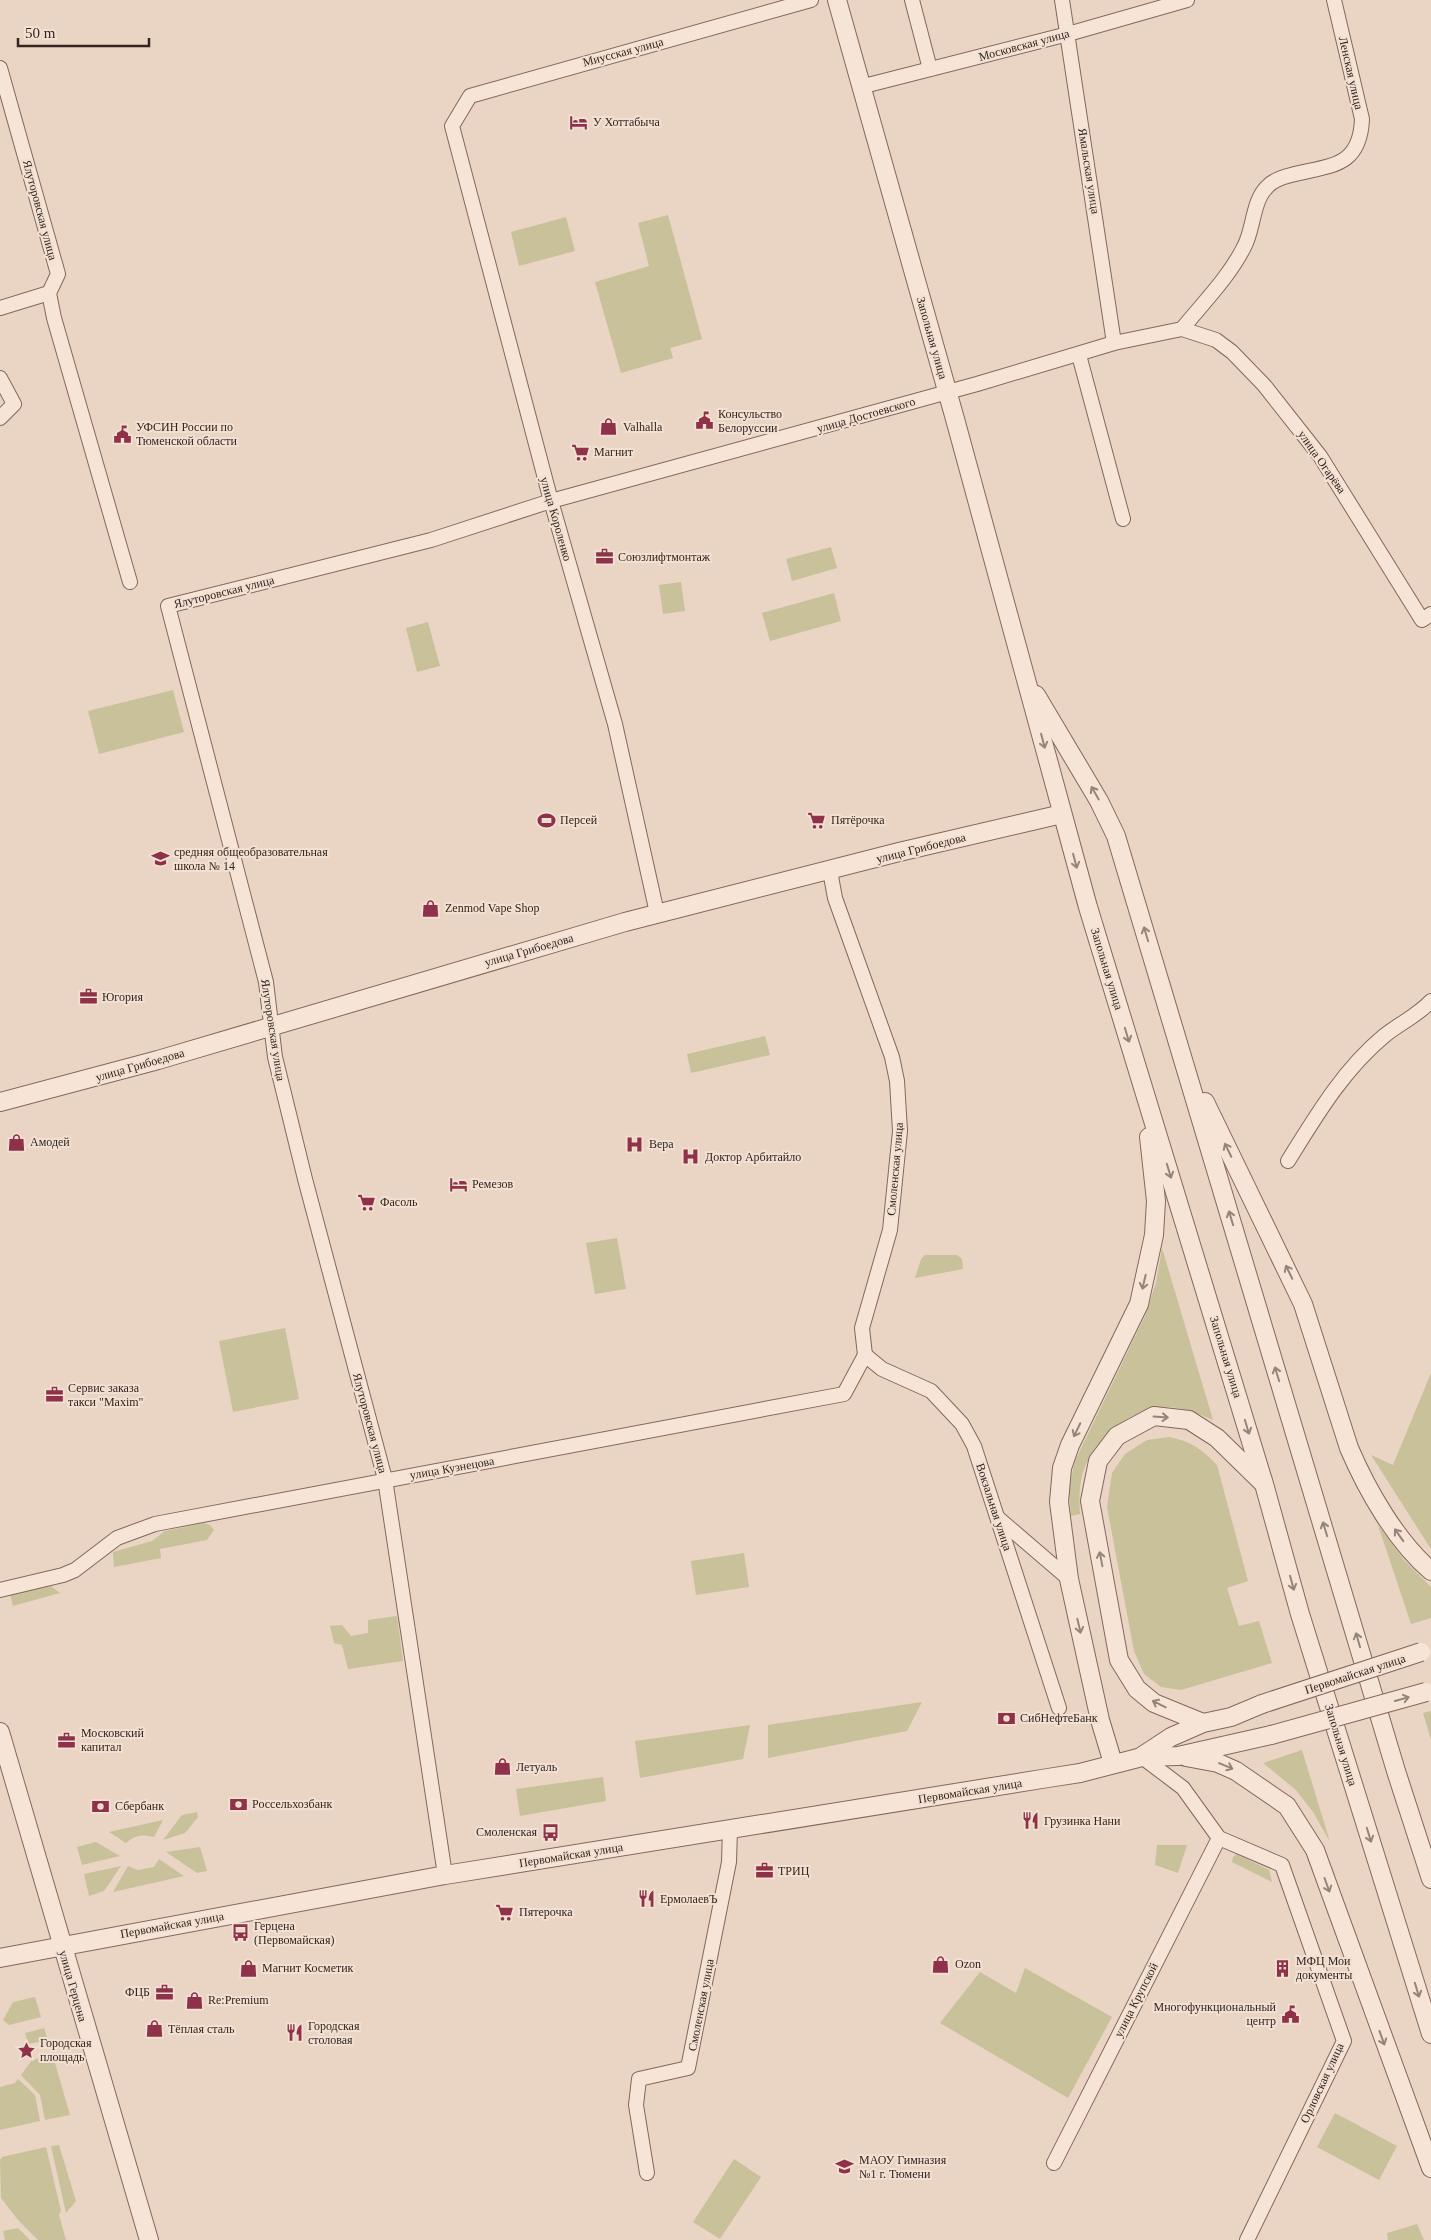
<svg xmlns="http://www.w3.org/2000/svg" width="1431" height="2240" font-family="'Times New Roman',serif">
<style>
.green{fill:#c8c199}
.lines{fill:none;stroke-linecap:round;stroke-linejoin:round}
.minor-casing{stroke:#84675c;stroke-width:16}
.tertiary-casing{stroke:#84675c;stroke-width:20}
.minor{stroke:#f6e5d7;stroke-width:14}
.tertiary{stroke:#f6e5d7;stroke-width:18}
.tertiary-bridge-casing{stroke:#84675c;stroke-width:20;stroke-linecap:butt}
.tertiary-bridge{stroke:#f6e5d7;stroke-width:18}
.oneway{stroke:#96847b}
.labels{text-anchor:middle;stroke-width:4;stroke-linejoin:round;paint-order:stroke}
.street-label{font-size:12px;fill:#35241f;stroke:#f2e1d3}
.poi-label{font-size:12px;fill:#35241f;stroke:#f2e1d3;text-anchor:start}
</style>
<rect width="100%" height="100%" fill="#ead5c4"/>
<g class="green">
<polygon points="668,215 702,339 670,348 673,358 621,373 595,282 649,266 638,223"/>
<polygon points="566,217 575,251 519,266 511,232"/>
<polygon points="831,547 837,568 792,581 786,559"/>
<polygon points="681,582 685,611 663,614 659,585"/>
<polygon points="834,593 841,621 770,641 762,613"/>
<polygon points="428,622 440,666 417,672 406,628"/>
<polygon points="173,690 184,732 99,754 88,711"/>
<polygon points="765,1036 770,1055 691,1073 687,1054"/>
<polygon points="617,1238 626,1289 595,1294 586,1243"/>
<path d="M 1162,1248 L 1213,1420 C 1197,1413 1182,1407 1164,1407 C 1133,1408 1098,1436 1086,1464 C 1079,1480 1079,1497 1080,1514 L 1071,1516 L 1069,1493 L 1074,1463 L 1145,1316 L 1156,1283 Z"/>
<polygon points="925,1255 957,1255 962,1259 963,1269 915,1278 921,1259"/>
<polygon points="285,1328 299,1399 233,1412 219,1341"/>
<polygon points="1431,1373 1431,1549 1371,1455 1393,1465"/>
<path d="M 1169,1437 C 1190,1441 1202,1449 1217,1465 L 1248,1581 L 1227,1588 L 1239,1626 L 1259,1621 L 1272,1663 L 1181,1690 L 1161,1687 L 1144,1674 L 1134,1651 L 1107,1507 L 1112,1473 L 1125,1454 L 1147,1440 Z"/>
<polygon points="204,1523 210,1525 214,1530 207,1540 160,1549 161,1558 114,1567 113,1552 152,1541 165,1531"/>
<polygon points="1378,1525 1405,1561 1431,1587 1431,1618 1411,1624"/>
<polygon points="744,1553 749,1587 696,1595 691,1561"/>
<polygon points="51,1586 60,1593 13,1606 10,1594"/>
<polygon points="397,1616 403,1661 348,1669 342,1645 334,1643 330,1626 342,1625 351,1636 368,1633 368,1620"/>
<polygon points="922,1702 907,1731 768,1758 768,1725"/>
<polygon points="1431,1711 1431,1740 1423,1713"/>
<polygon points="750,1725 743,1759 640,1778 635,1741"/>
<polygon points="1302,1750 1330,1842 1313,1812 1296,1790 1263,1763"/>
<polygon points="603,1777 606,1801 520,1816 516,1789"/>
<polygon points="197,1812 198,1817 185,1833 163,1840 182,1815"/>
<path d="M 163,1820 L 154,1837 C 142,1834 135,1835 126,1843 L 109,1832 Z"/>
<polygon points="96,1842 120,1856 82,1865 77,1847"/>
<polygon points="1157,1845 1187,1845 1178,1873 1155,1865"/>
<polygon points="200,1847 207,1871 197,1873 166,1852"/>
<polygon points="1237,1854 1269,1870 1272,1882 1232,1862 1233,1857"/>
<polygon points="159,1859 184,1876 113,1892 128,1866 138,1870 154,1867"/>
<polygon points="121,1866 104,1891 89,1896 84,1874"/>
<polygon points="1025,1968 1112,2017 1068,2098 940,2023 980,1972 1016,1993"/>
<polygon points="35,1997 41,2017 9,2025 3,2020 13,2002"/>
<polygon points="44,2028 48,2040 28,2044 25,2033"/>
<polygon points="53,2056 70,2115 45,2120 40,2095 21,2075 32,2060"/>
<polygon points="18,2079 35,2095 40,2121 0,2130 0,2087 15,2083"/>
<polygon points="1335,2113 1397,2146 1379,2180 1317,2147"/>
<polygon points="59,2145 76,2201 66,2213 51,2146"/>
<polygon points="46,2147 61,2211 59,2215 66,2240 38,2240 18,2220 1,2198 0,2160 2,2157"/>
<polygon points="734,2159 761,2177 720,2239 693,2222"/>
<polygon points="1417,2224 1424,2240 1388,2240 1387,2233"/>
<polygon points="18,2228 30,2240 5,2240 3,2231"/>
</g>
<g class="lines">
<defs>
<g id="minor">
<polyline points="912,0 930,69"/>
<polyline points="1062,0 1114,343"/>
<polyline points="0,68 58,274 49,293 54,318 130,582"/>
<polyline points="860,87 1068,34 1187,0"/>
<polyline points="0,308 49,293"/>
<path d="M 1182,329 C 1203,303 1229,277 1244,247 C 1254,229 1252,202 1267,187 C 1272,181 1283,177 1291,175 C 1330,165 1360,168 1362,119 L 1334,0"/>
<polyline points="1079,355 1123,519"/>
<polyline points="0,378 14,404 0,418"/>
<polyline points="830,871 835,898 892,1057 897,1081 900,1131 890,1230 862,1328 865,1355"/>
<polyline points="657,913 615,724 551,501 452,126 470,96 811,0"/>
<path d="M 1288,1161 C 1316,1116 1343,1070 1384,1036 C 1400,1023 1417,1016 1431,1001"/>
<polyline points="865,1355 882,1369 931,1391 962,1424 974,1446 1059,1708"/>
<polyline points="998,1518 1069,1579"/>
<polyline points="0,1590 63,1575 75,1570 117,1538 155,1524 844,1394 865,1355"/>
<polyline points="1142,1757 1183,1788 1219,1838 1282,1865 1344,2041 1247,2240"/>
<polyline points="445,1875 385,1479 305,1179 275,1057 266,982 168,606 431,540 551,501 977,384 1114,343 1182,329 1216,340 1232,352 1264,385 1320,456 1422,620 1431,614"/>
<polyline points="1054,2163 1219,1838"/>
<polyline points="647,2173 636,2105 639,2079 688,2068 729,1862 730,1829"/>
</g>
<g id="tertiary">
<polyline points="837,0 955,419 1088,907 1264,1484 1300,1614 1431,2034"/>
<polyline points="1036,695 1099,801 1116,836 1396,1771 1431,1879"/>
<polyline points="0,1102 158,1060 625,922 899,852 1062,814"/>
<path d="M 1205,1102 L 1303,1304 L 1349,1448 C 1367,1490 1396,1541 1431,1571"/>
<polyline points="1203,1723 1154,1703 1137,1689 1119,1660 1090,1501 1098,1461 1117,1436 1154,1416 1189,1420 1217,1438 1262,1482"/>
<polyline points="0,1732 149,2240"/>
<polyline points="1142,1756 1171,1737 1203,1723 1231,1717 1262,1704"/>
<polyline points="1186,1757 1218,1763 1236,1771 1287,1806 1315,1850 1431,2168"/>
<polyline points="1113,1763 1100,1720 1069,1579 1059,1502 1062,1468 1070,1445 1139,1304 1154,1235 1156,1201 1149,1137"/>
<polyline points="0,1958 445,1875 1048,1778 1080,1773 1142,1757 1178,1756 1271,1735"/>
</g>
</defs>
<use href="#minor" class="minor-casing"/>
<use href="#tertiary" class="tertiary-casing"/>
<use href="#minor" class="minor"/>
<use href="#tertiary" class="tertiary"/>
<defs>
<g id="tertiary-bridge">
<polyline points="1262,1704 1421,1652"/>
<polyline points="1271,1735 1426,1692"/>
</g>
</defs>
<use href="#tertiary-bridge" class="tertiary-bridge-casing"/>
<use href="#tertiary-bridge" class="tertiary-bridge"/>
</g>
<defs><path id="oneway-shaft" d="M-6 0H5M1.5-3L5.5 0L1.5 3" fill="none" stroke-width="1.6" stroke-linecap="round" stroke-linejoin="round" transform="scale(1.25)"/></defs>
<g class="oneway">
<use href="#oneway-shaft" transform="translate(1043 741) rotate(75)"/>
<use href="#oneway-shaft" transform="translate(1095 793) rotate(-120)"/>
<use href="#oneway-shaft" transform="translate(1075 861) rotate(75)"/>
<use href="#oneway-shaft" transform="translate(1146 934) rotate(-107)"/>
<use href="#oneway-shaft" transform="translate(1127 1035) rotate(73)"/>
<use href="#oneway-shaft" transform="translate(1228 1150) rotate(-116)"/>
<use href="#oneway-shaft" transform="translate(1169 1171) rotate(73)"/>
<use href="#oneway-shaft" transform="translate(1231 1218) rotate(-107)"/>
<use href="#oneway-shaft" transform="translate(1289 1272) rotate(-116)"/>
<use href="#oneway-shaft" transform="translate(1144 1282) rotate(103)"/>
<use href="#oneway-shaft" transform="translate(1277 1374) rotate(-107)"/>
<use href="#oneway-shaft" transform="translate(1161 1417) rotate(4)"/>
<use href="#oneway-shaft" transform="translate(1247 1427) rotate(73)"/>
<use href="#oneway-shaft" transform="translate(1077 1430) rotate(116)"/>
<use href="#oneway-shaft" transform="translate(1325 1529) rotate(-107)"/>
<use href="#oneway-shaft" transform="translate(1399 1535) rotate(-125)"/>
<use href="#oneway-shaft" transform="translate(1101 1559) rotate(-101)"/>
<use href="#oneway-shaft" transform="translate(1292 1583) rotate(75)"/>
<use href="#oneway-shaft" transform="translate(1079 1626) rotate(77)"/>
<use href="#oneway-shaft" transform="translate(1358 1640) rotate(-106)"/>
<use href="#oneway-shaft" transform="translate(1402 1699) rotate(-15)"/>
<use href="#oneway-shaft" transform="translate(1159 1704) rotate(-153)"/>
<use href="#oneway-shaft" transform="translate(1226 1766) rotate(23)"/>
<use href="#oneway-shaft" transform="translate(1369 1835) rotate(73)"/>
<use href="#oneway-shaft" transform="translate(1327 1885) rotate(70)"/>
<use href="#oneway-shaft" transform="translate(1417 1990) rotate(73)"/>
<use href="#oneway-shaft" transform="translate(1382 2038) rotate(70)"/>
</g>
<defs>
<symbol id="hotel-bare" viewBox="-9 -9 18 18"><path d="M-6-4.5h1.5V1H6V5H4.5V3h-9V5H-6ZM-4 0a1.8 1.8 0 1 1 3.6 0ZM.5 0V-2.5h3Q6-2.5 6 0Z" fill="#8e3149" stroke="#f2e1d3" stroke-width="2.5" paint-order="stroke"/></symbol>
<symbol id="civic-bare" viewBox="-9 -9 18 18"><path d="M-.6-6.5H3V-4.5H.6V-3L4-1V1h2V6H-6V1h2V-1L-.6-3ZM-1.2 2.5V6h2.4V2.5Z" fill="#8e3149" stroke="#f2e1d3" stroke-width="2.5" paint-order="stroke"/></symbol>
<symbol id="shop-bare" viewBox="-9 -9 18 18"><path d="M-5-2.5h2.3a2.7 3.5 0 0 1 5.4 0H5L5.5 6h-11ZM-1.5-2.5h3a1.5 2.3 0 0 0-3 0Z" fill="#8e3149" stroke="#f2e1d3" stroke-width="2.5" paint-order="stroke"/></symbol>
<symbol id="supermarket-bare" viewBox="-9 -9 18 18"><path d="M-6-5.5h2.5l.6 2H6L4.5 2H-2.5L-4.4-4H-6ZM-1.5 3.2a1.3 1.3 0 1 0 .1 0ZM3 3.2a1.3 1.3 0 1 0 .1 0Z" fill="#8e3149" stroke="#f2e1d3" stroke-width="2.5" paint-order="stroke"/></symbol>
<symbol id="office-bare" viewBox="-9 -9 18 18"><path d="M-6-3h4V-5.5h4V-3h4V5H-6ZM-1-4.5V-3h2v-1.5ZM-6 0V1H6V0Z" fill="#8e3149" stroke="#f2e1d3" stroke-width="2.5" paint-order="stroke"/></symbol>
<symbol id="stadium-bare" viewBox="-9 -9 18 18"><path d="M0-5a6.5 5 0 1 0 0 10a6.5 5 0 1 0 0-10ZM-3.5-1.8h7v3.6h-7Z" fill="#8e3149" stroke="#f2e1d3" stroke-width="2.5" paint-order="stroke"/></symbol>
<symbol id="school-bare" viewBox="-9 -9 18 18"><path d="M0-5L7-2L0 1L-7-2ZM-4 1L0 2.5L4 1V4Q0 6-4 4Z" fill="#8e3149" stroke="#f2e1d3" stroke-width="2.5" paint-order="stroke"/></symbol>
<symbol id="hospital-bare" viewBox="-9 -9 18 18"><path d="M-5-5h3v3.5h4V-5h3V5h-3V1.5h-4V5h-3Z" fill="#8e3149" stroke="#f2e1d3" stroke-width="2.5" paint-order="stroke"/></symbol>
<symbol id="bank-bare" viewBox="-9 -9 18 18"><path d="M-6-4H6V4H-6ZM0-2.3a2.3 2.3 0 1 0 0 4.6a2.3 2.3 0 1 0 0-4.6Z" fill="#8e3149" stroke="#f2e1d3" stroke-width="2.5" paint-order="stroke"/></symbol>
<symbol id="restaurant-bare" viewBox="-9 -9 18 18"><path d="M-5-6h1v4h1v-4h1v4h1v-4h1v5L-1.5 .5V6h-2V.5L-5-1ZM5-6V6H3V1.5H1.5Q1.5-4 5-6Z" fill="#8e3149" stroke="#f2e1d3" stroke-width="2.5" paint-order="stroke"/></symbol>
<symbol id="bus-bare" viewBox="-9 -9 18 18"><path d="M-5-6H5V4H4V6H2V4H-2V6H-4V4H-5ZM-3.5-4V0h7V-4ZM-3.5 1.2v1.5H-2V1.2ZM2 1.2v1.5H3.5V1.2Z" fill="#8e3149" stroke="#f2e1d3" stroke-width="2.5" paint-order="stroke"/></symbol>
<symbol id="building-bare" viewBox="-9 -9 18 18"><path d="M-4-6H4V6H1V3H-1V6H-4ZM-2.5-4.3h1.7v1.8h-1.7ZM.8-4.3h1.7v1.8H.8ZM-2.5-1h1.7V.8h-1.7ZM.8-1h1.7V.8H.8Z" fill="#8e3149" stroke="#f2e1d3" stroke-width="2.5" paint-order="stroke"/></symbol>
<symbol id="sight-bare" viewBox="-9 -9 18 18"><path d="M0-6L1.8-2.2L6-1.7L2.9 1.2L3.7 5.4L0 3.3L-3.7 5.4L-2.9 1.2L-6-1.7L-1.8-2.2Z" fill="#8e3149" stroke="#f2e1d3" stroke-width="2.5" paint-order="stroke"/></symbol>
</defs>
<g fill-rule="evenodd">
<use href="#hotel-bare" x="566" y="110" width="25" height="25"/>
<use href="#civic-bare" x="692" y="408" width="25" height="25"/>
<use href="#shop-bare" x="596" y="414" width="25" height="25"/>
<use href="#civic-bare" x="110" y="422" width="25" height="25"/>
<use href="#supermarket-bare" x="568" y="440" width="25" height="25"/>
<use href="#office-bare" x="592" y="544" width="25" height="25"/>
<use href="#stadium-bare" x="534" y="808" width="25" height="25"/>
<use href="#supermarket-bare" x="804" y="808" width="25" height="25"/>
<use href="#school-bare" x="148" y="846" width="25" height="25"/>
<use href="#shop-bare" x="418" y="896" width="25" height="25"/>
<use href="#office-bare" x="76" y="984" width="25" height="25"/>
<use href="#shop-bare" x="4" y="1130" width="25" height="25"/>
<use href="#hospital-bare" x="622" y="1132" width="25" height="25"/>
<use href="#hospital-bare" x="678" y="1144" width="25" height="25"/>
<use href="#hotel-bare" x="446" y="1172" width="25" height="25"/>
<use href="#supermarket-bare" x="354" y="1190" width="25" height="25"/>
<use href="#office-bare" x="42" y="1382" width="25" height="25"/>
<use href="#bank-bare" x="994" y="1706" width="25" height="25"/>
<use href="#office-bare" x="54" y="1728" width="25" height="25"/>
<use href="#shop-bare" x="490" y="1754" width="25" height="25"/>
<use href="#bank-bare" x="226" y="1792" width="25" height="25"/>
<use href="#bank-bare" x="88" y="1794" width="25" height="25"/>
<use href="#restaurant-bare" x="1018" y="1808" width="25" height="25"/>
<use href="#bus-bare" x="538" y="1820" width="25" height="25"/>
<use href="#office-bare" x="752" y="1858" width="25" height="25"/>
<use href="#restaurant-bare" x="634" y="1886" width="25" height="25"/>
<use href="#supermarket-bare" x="492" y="1900" width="25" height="25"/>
<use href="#bus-bare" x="228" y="1920" width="25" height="25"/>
<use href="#shop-bare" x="928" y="1952" width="25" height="25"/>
<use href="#shop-bare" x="236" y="1956" width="25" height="25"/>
<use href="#building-bare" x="1270" y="1956" width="25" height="25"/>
<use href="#office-bare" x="152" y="1980" width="25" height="25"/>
<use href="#shop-bare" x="182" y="1988" width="25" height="25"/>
<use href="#civic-bare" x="1278" y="2002" width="25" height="25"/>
<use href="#shop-bare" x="142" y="2016" width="25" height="25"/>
<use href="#restaurant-bare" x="282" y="2020" width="25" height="25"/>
<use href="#sight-bare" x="14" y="2038" width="25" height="25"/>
<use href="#school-bare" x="832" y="2154" width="25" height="25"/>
</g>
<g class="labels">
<g class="street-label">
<text transform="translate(1024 45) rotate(-15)" y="4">Московская улица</text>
<text transform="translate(623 52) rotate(-15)" y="4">Миусская улица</text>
<text transform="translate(1351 73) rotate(77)" y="4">Ленская улица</text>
<text transform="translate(1089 171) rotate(81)" y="4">Ямальская улица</text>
<text transform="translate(40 210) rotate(75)" y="4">Ялуторовская улица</text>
<text transform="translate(932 338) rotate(74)" y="4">Запольная улица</text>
<text transform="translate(866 415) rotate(-16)" y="4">улица Достоевского</text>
<text transform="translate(1322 462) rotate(55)" y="4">улица Огарёва</text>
<text transform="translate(556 519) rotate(74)" y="4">улица Короленко</text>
<text transform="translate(224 592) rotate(-14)" y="4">Ялуторовская улица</text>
<text transform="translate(921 848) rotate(-14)" y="4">улица Грибоедова</text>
<text transform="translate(529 950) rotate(-16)" y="4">улица Грибоедова</text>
<text transform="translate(1107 969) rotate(73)" y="4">Запольная улица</text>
<text transform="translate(273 1030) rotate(81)" y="4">Ялуторовская улица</text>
<text transform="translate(140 1065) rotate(-16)" y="4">улица Грибоедова</text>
<text transform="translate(895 1169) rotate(-85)" y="4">Смоленская улица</text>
<text transform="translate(1226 1357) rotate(73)" y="4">Запольная улица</text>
<text transform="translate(370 1423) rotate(75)" y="4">Ялуторовская улица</text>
<text transform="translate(452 1468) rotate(-10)" y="4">улица Кузнецова</text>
<text transform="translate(994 1507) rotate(72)" y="4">Вокзальная улица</text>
<text transform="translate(1355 1674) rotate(-18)" y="4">Первомайская улица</text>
<text transform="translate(1341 1745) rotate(73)" y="4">Запольная улица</text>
<text transform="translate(970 1791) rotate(-9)" y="4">Первомайская улица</text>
<text transform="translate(571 1855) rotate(-9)" y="4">Первомайская улица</text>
<text transform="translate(172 1925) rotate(-10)" y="4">Первомайская улица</text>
<text transform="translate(73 1986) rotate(74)" y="4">улица Герцена</text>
<text transform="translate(1136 2000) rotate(-63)" y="4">улица Крупской</text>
<text transform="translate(701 2005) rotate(-79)" y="4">Смоленская улица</text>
<text transform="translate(1322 2083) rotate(-65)" y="4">Орловская улица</text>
</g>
<g class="poi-label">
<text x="593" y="126">У Хоттабыча</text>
<text x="718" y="418">Консульство<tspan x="718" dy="14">Белоруссии</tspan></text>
<text x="136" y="431">УФСИН России по<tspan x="136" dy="14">Тюменской области</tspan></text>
<text x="623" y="431">Valhalla</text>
<text x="594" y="456">Магнит</text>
<text x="618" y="561">Союзлифтмонтаж</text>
<text x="560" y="824">Персей</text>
<text x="831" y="824">Пятёрочка</text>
<text x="174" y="856">средняя общеобразовательная<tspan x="174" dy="14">школа № 14</tspan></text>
<text x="445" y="912">Zenmod Vape Shop</text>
<text x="102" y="1001">Югория</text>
<text x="30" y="1146">Амодей</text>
<text x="649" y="1148">Вера</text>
<text x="705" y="1161">Доктор Арбитайло</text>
<text x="472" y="1188">Ремезов</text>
<text x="380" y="1206">Фасоль</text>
<text x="68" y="1392">Сервис заказа<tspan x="68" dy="14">такси "Maxim"</tspan></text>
<text x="1020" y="1722">СибНефтеБанк</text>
<text x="81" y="1737">Московский<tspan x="81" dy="14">капитал</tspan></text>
<text x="516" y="1771">Летуаль</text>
<text x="252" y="1808">Россельхозбанк</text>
<text x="115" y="1810">Сбербанк</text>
<text x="1044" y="1825">Грузинка Нани</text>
<text x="537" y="1836" text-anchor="end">Смоленская</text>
<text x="778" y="1875">ТРИЦ</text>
<text x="660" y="1903">ЕрмолаевЪ</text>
<text x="519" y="1916">Пятерочка</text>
<text x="254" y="1930">Герцена<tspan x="254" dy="14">(Первомайская)</tspan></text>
<text x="1296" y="1965">МФЦ Мои<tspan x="1296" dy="14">документы</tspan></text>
<text x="955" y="1968">Ozon</text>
<text x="262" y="1972">Магнит Косметик</text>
<text x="150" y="1996" text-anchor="end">ФЦБ</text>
<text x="208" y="2004">Re:Premium</text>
<text x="1276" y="2011" text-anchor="end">Многофункциональный<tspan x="1276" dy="14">центр</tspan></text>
<text x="308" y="2030">Городская<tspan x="308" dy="14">столовая</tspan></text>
<text x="168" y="2033">Тёплая сталь</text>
<text x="40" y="2047">Городская<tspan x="40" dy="14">площадь</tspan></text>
<text x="859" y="2164">МАОУ Гимназия<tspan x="859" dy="14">№1 г. Тюмени</tspan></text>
</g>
</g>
<path d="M18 38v8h131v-8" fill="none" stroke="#35241f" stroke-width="2.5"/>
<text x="25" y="38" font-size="15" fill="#35241f" stroke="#f2e1d3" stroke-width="4" paint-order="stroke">50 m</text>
</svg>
